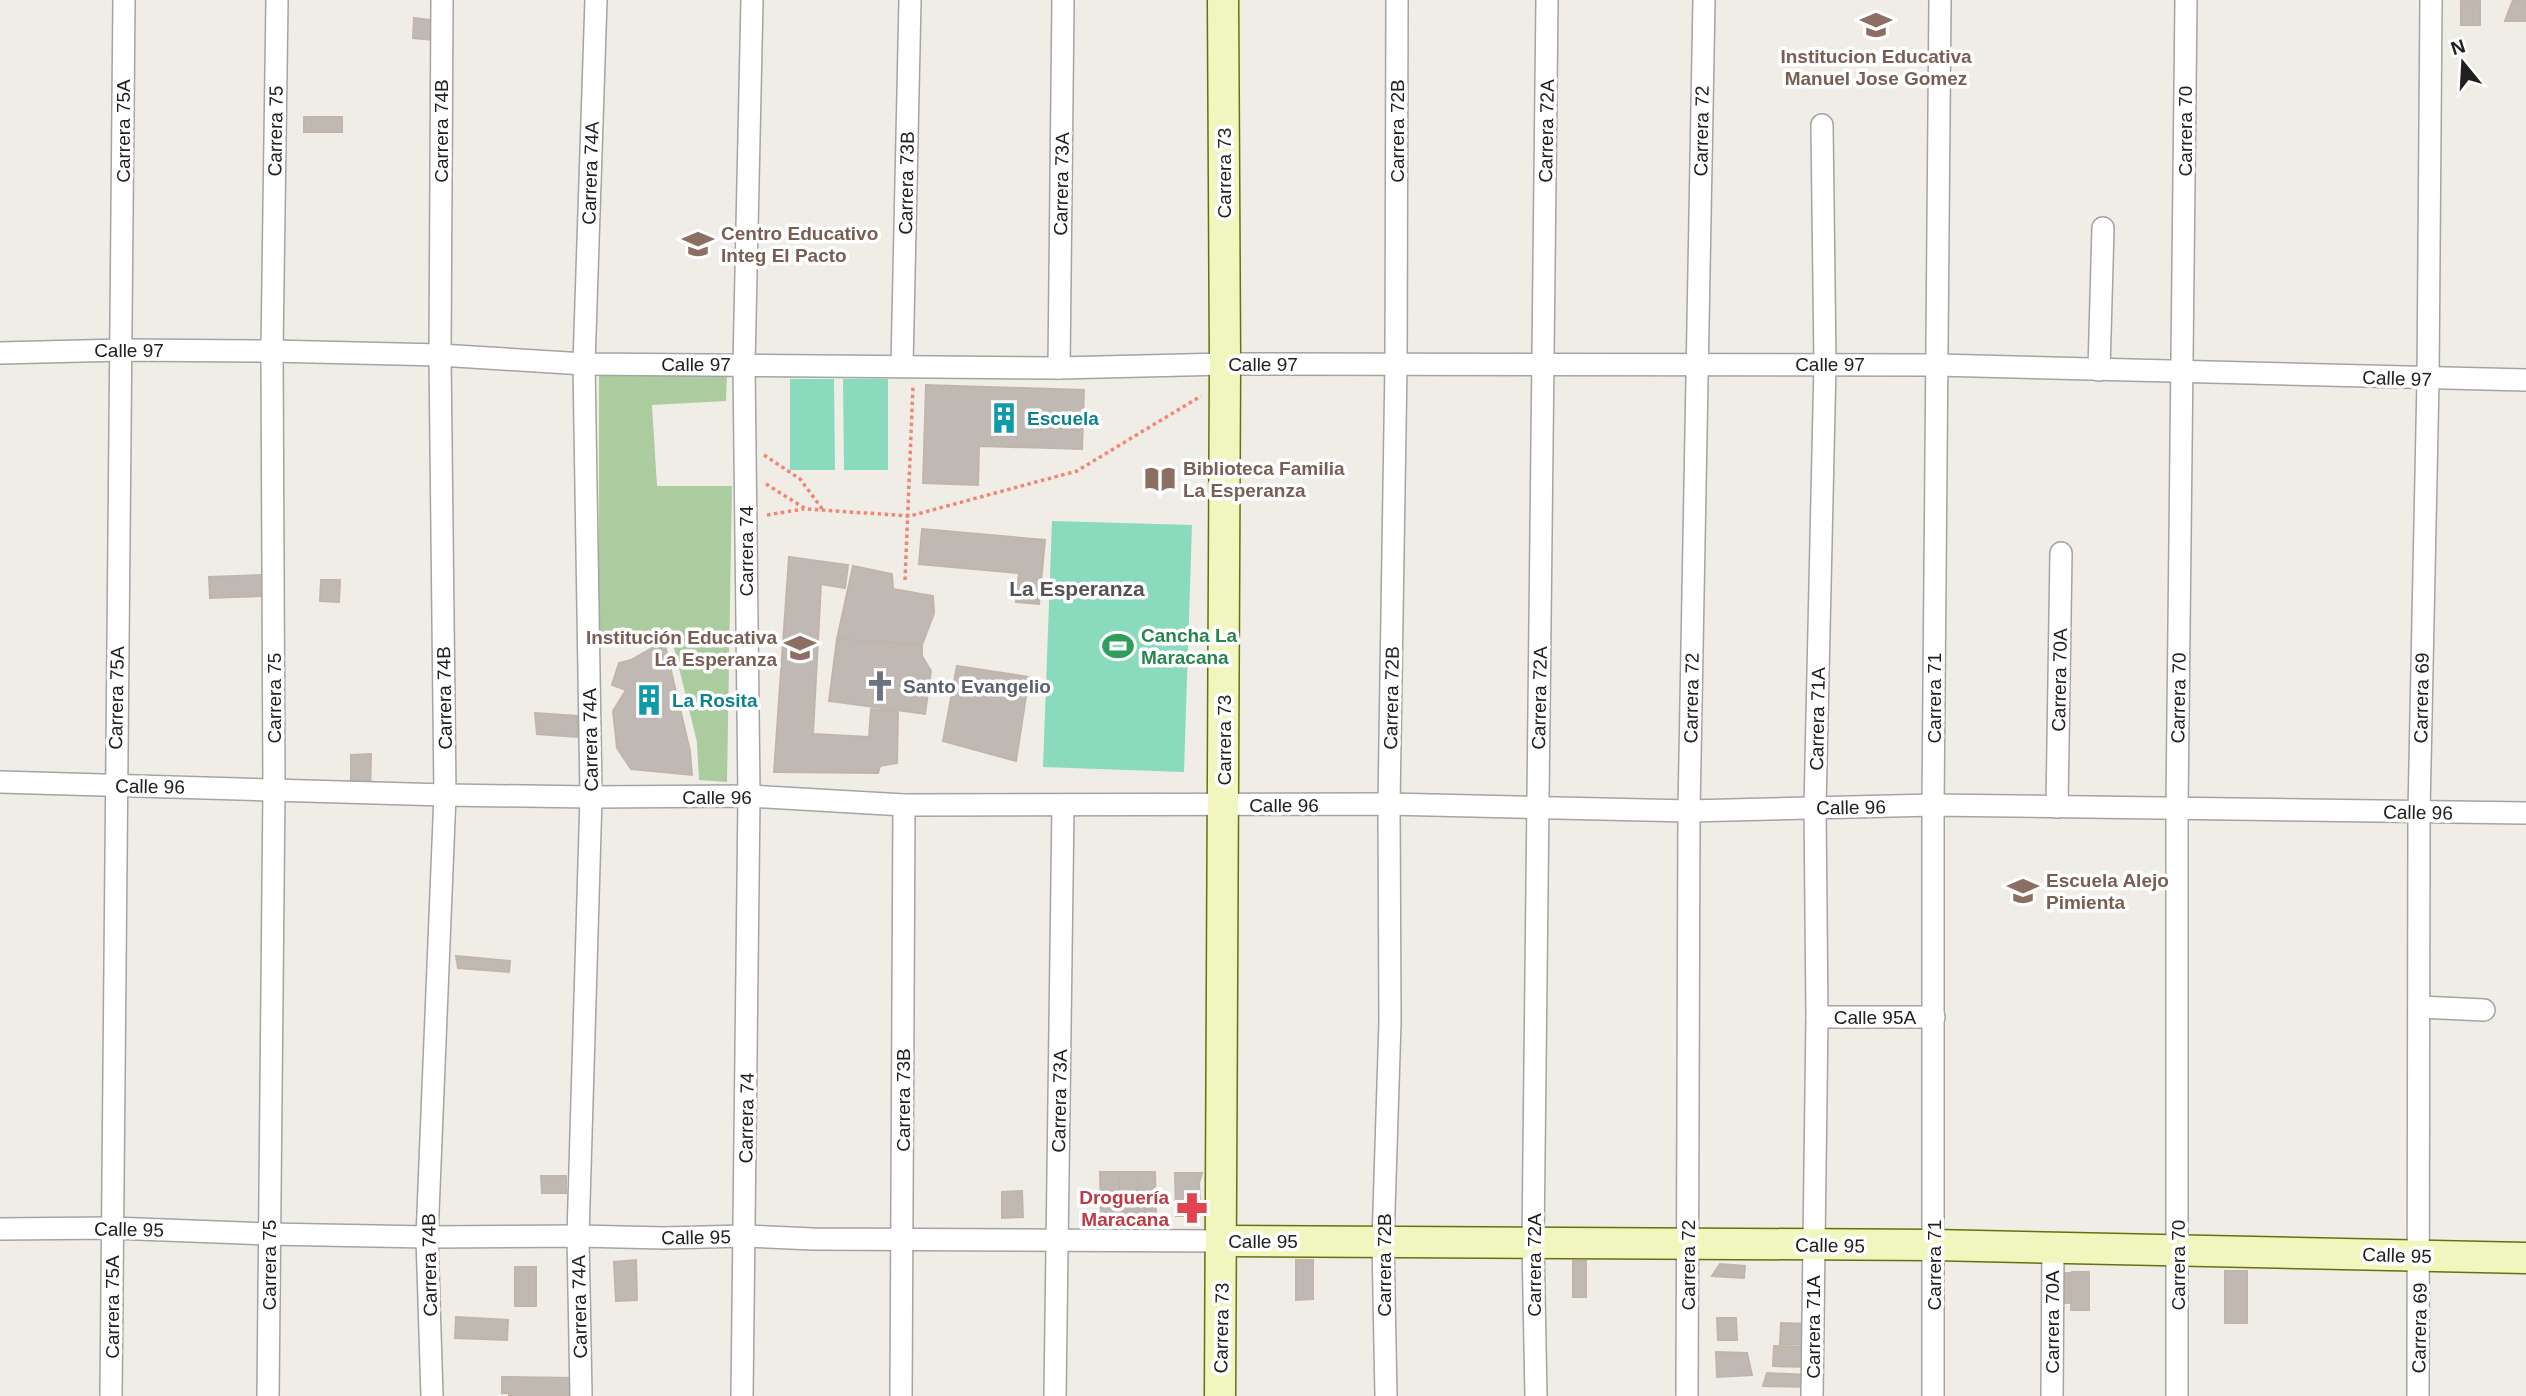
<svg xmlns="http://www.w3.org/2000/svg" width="2526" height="1396" font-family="Helvetica,sans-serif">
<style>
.forest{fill:#aacc9e}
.pitch{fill:#8adabd}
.building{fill:#c0b9b3;stroke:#c1b5aa;stroke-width:2}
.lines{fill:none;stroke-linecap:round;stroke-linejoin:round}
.street-casing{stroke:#a4a4a4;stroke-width:24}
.secondary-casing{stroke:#64720c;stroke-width:33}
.path{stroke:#f18676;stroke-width:3.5;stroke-dasharray:3.5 3.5;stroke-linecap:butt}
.street{stroke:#fff;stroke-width:21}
.secondary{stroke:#f1f6bf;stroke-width:30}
.labels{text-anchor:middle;stroke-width:7;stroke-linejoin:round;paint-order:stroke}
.education-label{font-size:19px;font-weight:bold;fill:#785e54;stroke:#fff;text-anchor:start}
.street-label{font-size:19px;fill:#202020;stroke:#fff}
.culture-label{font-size:19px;font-weight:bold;fill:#0d838f;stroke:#fff;text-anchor:start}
.leisure-label{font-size:19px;font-weight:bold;fill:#27864d;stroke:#fff;text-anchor:start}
.worship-label{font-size:19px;font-weight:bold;fill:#5b616d;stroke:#fff;text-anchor:start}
.health-label{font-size:19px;font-weight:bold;fill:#be3a42;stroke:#fff;text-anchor:end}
.neighbourhood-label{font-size:21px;font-weight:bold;fill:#535353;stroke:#fff}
</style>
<rect width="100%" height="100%" fill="#f0ede7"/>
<polygon class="forest" points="727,373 726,401 652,405 657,486 732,486 727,782 699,780 697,742 671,635 599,642 599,374"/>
<g class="pitch">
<polygon points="790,379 834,379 835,470 790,470"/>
<polygon points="843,379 888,379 888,470 844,470"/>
<polygon points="1052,521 1192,525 1184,772 1043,767"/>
</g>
<g class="building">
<rect x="2461" y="0" width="19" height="25"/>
<polygon points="2513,0 2526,0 2526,21 2505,21"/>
<polygon points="414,18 445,22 445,41 413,38"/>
<rect x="304" y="117" width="38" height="15"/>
<polygon points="926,385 1084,390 1082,449 979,446 978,485 923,483"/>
<polygon points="922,529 1045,540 1039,604 1016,602 1019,573 919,564"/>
<polygon points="789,557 848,565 845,588 821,584 813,734 869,737 871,709 898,711 897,763 880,766 878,773 774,772"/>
<polygon points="853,566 892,574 893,589 933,596 934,613 922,645 837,639"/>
<polygon points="262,575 262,596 210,598 209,577"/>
<polygon points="321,580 340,580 339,602 320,601"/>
<polygon points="837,639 922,645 922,656 931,671 925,714 829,701"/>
<polygon points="664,641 690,751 692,775 631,769 617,748 613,711 626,690 612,685 619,663 631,660"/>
<polygon points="957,666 1029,677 1016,761 943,741"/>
<polygon points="535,713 577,716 577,737 537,734"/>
<polygon points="371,754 370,798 351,795 351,755"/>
<polygon points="456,956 510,961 509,972 458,968"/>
<polygon points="1100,1172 1119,1172 1120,1215 1101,1216"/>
<polygon points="1119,1172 1138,1172 1139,1215 1120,1215"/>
<polygon points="1138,1172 1155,1172 1156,1215 1139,1215"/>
<polygon points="1175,1173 1202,1173 1199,1183 1200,1206 1197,1213 1190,1216 1176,1216"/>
<polygon points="541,1176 566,1176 566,1193 542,1193"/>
<polygon points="1022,1191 1023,1217 1002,1218 1002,1192"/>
<polygon points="636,1260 637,1300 616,1301 614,1262"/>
<polygon points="1296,1260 1313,1260 1313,1299 1296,1300"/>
<rect x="1573" y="1261" width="13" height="36"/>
<polygon points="1720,1264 1745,1266 1744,1278 1712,1276"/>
<rect x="515" y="1267" width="21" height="39"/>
<rect x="2225" y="1271" width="22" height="52"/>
<polygon points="2072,1272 2089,1272 2089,1310 2071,1310"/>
<rect x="2058" y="1273" width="12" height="30"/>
<polygon points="456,1317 508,1320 507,1340 455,1338"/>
<polygon points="1717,1318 1736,1318 1737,1340 1718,1340"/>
<polygon points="1781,1323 1811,1324 1810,1345 1780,1344"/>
<polygon points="1774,1346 1808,1347 1808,1367 1773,1366"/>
<polygon points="1716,1352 1747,1353 1752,1375 1717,1377"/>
<polygon points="1767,1373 1808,1375 1808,1387 1763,1386"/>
<polygon points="502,1377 573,1378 572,1396 509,1396 509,1393 502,1393"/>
</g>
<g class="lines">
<defs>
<g id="street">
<polyline points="0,353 122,350 272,351 440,355 584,364 1059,368 1225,364 1937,365 2526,380"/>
<polyline points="902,366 910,0"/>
<polyline points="1059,368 1063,0"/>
<polyline points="2099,370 2103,228"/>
<polyline points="0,782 445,795 591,797 749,796 904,805 1389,804 1689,811 1933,805 2526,813"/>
<polyline points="2057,807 2061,553"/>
<polyline points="2420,1007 2484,1010"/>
<polyline points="1817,1017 1934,1017"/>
<polyline points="0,1229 112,1228 269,1234 427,1237 578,1236 664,1238 745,1236 813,1239 1222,1241"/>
<polyline points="111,1396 124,0"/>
<polyline points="268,1396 274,788 272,351 277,0"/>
<polyline points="432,1396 427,1237 445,795 440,355 442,0"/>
<polyline points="581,1396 578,1236 591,797 584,364 596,0"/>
<polyline points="742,1396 749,796 744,365 752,0"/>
<polyline points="901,1396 904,805"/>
<polyline points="1055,1396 1063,806"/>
<polyline points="1386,1396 1383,1242 1390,1022 1389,804 1396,364 1397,0"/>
<polyline points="1536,1396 1533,1243 1547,0"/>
<polyline points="1687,1396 1689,811 1704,0"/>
<polyline points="1812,1396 1817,1017 1815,807 1825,364 1822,125"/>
<polyline points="1933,1396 1933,805 1940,0"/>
<polyline points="2052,1396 2053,1248"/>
<polyline points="2177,1396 2177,807 2186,0"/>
<polyline points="2418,1396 2419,812 2428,380 2431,0"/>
</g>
<g id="secondary">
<polyline points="1222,1241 1934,1245 2526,1258"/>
<polyline points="1220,1396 1225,364 1223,0"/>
</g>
</defs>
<use href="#street" class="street-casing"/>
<use href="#secondary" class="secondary-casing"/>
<g class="path">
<polyline points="764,455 800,479 823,510"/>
<polyline points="766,484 806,509 910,516 1077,471 1201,396"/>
<polyline points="767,515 804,509"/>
<polyline points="905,580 913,386"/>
</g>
<use href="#street" class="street"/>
<use href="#secondary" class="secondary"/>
</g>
<defs>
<symbol id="school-bare" viewBox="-9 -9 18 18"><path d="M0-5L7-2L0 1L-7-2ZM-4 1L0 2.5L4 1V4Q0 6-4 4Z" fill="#8d6e63" stroke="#fff" stroke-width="2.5" paint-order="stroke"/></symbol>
<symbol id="building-bare" viewBox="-9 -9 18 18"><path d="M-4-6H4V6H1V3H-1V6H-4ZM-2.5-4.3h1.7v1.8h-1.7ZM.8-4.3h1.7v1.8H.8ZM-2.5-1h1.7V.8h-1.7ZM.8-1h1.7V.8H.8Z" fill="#0f9aa8" stroke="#fff" stroke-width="2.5" paint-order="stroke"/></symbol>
<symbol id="library-bare" viewBox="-9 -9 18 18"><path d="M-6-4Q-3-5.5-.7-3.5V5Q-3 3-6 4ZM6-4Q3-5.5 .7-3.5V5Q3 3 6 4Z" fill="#8d6e63" stroke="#fff" stroke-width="2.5" paint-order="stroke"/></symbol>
<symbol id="stadium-bare" viewBox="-9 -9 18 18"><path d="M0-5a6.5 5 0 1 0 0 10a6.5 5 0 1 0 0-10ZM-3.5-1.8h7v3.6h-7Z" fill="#2e9e5b" stroke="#fff" stroke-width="2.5" paint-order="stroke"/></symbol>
<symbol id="church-bare" viewBox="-9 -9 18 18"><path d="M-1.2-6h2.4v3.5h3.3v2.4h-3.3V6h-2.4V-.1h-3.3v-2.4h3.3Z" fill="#6b7280" stroke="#fff" stroke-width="2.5" paint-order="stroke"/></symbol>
<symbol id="pharmacy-bare" viewBox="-9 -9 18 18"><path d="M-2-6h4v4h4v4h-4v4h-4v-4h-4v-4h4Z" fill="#e0444e" stroke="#fff" stroke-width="2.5" paint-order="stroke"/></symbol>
</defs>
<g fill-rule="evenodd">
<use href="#school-bare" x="1854" y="3" width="44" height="44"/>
<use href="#school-bare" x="676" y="222" width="44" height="44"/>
<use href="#building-bare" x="982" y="396" width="44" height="44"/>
<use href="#library-bare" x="1138" y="457" width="44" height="44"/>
<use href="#stadium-bare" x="1096" y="624" width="44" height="44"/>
<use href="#school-bare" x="778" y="626" width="44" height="44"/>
<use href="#church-bare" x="858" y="664" width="44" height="44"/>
<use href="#building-bare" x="627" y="678" width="44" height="44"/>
<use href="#school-bare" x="2001" y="869" width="44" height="44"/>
<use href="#pharmacy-bare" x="1170" y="1186" width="44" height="44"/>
</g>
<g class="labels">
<g class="education-label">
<text x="1876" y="63" text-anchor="middle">Institucion Educativa<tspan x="1876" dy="22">Manuel Jose Gomez</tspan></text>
<text x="721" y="240">Centro Educativo<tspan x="721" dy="22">Integ El Pacto</tspan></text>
<text x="1183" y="475">Biblioteca Familia<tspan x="1183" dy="22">La Esperanza</tspan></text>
<text x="777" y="644" text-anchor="end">Institución Educativa<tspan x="777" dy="22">La Esperanza</tspan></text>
<text x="2046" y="887">Escuela Alejo<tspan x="2046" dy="22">Pimienta</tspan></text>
</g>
<g class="street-label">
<text transform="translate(123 131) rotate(-90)" y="7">Carrera 75A</text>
<text transform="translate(275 131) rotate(-89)" y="7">Carrera 75</text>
<text transform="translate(441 131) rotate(-90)" y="7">Carrera 74B</text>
<text transform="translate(1397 131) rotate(-90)" y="7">Carrera 72B</text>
<text transform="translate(1546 131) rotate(-89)" y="7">Carrera 72A</text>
<text transform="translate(1701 131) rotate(-89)" y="7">Carrera 72</text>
<text transform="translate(2185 131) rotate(-90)" y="7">Carrera 70</text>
<text transform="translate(590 173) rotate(-88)" y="7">Carrera 74A</text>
<text transform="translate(1224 173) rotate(-90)" y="7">Carrera 73</text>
<text transform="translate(906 183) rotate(-89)" y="7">Carrera 73B</text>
<text transform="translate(1061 184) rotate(-89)" y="7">Carrera 73A</text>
<text x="129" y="357">Calle 97</text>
<text x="696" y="371">Calle 97</text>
<text x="1263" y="371">Calle 97</text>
<text x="1830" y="371">Calle 97</text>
<text transform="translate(2397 378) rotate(2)" y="7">Calle 97</text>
<text transform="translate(746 551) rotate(-90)" y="7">Carrera 74</text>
<text transform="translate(2059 680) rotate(-89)" y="7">Carrera 70A</text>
<text transform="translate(116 698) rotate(-89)" y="7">Carrera 75A</text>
<text transform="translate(274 698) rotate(-90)" y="7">Carrera 75</text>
<text transform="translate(444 698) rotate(-91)" y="7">Carrera 74B</text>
<text transform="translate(1391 698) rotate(-89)" y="7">Carrera 72B</text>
<text transform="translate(1539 698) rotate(-89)" y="7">Carrera 72A</text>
<text transform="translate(1691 698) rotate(-89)" y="7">Carrera 72</text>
<text transform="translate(1934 698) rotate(-90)" y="7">Carrera 71</text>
<text transform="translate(2178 698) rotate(-89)" y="7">Carrera 70</text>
<text transform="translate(2421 698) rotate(-89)" y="7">Carrera 69</text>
<text transform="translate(1817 719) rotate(-89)" y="7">Carrera 71A</text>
<text transform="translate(590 740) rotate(-91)" y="7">Carrera 74A</text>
<text transform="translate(1224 740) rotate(-90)" y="7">Carrera 73</text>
<text transform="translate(150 786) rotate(1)" y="7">Calle 96</text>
<text x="717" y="804">Calle 96</text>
<text x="1284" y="812">Calle 96</text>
<text transform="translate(1851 807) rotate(-1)" y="7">Calle 96</text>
<text transform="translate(2418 812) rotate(1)" y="7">Calle 96</text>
<text x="1875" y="1024">Calle 95A</text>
<text transform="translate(903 1100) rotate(-90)" y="7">Carrera 73B</text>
<text transform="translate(1059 1101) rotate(-89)" y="7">Carrera 73A</text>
<text transform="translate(746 1118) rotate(-89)" y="7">Carrera 74</text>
<text transform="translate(129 1229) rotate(1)" y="7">Calle 95</text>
<text transform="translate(696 1237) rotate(-1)" y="7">Calle 95</text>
<text x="1263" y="1248">Calle 95</text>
<text transform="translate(1830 1245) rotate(1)" y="7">Calle 95</text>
<text transform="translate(2397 1255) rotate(2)" y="7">Calle 95</text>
<text transform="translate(269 1265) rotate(-90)" y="7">Carrera 75</text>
<text transform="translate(429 1265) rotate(-91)" y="7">Carrera 74B</text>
<text transform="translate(1384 1265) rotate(-90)" y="7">Carrera 72B</text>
<text transform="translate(1534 1265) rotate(-90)" y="7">Carrera 72A</text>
<text transform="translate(1688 1265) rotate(-90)" y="7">Carrera 72</text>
<text transform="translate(1934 1265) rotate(-90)" y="7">Carrera 71</text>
<text transform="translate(2178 1265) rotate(-90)" y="7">Carrera 70</text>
<text transform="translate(112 1307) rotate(-90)" y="7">Carrera 75A</text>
<text transform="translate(579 1307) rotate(-91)" y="7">Carrera 74A</text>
<text transform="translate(2052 1322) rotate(-90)" y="7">Carrera 70A</text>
<text transform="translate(1813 1327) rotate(-90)" y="7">Carrera 71A</text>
<text transform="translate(1221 1328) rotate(-89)" y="7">Carrera 73</text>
<text transform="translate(2419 1328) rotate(-89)" y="7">Carrera 69</text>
</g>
<g class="culture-label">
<text x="1027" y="425">Escuela</text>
<text x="672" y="707">La Rosita</text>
</g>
<g class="leisure-label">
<text x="1141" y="642">Cancha La<tspan x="1141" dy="22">Maracana</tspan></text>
</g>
<g class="worship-label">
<text x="903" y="693">Santo Evangelio</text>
</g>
<g class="health-label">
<text x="1169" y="1204">Droguería<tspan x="1169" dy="22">Maracana</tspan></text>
</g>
<g class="neighbourhood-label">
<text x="1077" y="596">La Esperanza</text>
</g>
</g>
<g transform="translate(2463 63) rotate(342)" stroke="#ffffff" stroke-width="5" paint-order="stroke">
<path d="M0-5L12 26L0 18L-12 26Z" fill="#202020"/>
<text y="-10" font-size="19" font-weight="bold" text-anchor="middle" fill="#202020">N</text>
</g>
</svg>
